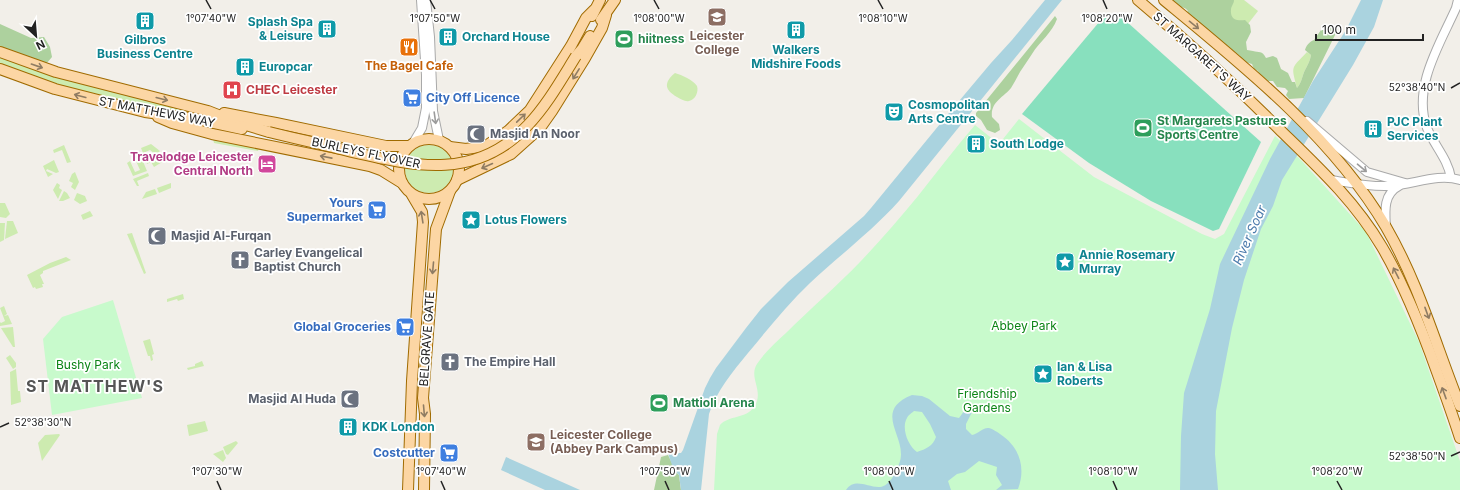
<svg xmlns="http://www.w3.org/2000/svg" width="1460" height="490" font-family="Inter,sans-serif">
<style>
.grass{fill:#cdebb0}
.forest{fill:#add19e}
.park{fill:#c8facc}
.pitch{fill:#88e0be}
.water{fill:#aad3df;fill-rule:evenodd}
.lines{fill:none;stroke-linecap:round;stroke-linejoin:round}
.tertiary-casing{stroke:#a9a9a9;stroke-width:10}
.primary-casing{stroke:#a06b00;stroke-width:12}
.tertiary{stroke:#fff;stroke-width:8}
.primary{stroke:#fcd6a4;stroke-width:10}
.primary-bridge-casing{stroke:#a06b00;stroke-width:12;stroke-linecap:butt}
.primary-bridge{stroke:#fcd6a4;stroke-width:10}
.oneway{stroke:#8f7c63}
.oneway2{stroke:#9c9c9c}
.ticks{fill:none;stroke:#222;stroke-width:1.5}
.labels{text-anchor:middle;stroke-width:3.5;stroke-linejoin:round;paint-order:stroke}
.culture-label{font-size:12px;font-weight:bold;fill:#0d838f;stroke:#fff;text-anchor:start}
.education-label{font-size:12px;font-weight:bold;fill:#785e54;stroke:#fff}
.leisure-label{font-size:12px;font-weight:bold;fill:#27864d;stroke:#fff;text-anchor:start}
.street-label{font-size:12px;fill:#222;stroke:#fff}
.food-label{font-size:12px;font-weight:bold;fill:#c56008;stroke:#fff}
.health-label{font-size:12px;font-weight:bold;fill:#be3a42;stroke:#fff;text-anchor:start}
.shop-label{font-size:12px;font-weight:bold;fill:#366cbe;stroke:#fff;text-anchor:end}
.worship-label{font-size:12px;font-weight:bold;fill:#5b616d;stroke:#fff;text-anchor:start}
.hotel-label{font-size:12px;font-weight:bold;fill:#b23c85;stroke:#fff;text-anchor:end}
.park-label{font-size:12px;fill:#0c8416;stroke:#fff}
.water-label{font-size:13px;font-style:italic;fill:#4a7aab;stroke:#fff}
.district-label{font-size:16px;font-weight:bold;letter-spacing:1px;fill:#555;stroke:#fff}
.ticks-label{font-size:10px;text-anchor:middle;fill:#222;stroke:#fff;stroke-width:3.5;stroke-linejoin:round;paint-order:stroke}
</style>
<rect width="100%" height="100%" fill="#f2efe9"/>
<g class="grass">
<polygon points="1203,0 1244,0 1258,11 1244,29"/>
<path d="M 1307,52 L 1311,55 C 1310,61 1308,64 1305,70 C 1302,76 1302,82 1297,88 C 1291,65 1291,69 1307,52 Z"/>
<polygon points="0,55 122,94 191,112 191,113 119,101 64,86 0,65"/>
<path d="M 675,73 C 682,75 693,80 697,86 C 699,92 695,100 689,101 C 685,102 681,99 677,97 C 665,90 663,83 675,73 Z"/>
<polygon points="213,139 259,148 258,151 214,143"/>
<polygon points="151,144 160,151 156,155 150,150 143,153 141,148"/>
<circle cx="429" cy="169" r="24"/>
<polygon points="64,145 71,162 67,163 62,150 54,153 53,150"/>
<polygon points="150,156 156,161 159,158 164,161 154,167 151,162 147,164 145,158"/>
<polygon points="142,159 147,171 133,176 127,163 130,161 135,172 140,170 136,161"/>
<polygon points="54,160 59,172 56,173 47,169 46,171 53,174 48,177 43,166"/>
<polygon points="75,172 79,182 75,190 71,187 73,183 69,181 72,174"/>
<polygon points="148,173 149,176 137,181 139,186 137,186 133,179"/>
<polygon points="57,183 60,185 59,188 62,190 58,199 53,190"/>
<polygon points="171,183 171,188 159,193 157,188"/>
<polygon points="155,189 157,194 142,199 146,192"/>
<polygon points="64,191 67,193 70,198 63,201 59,201"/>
<polygon points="77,193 85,196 87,201 80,204 74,200"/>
<polygon points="0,203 5,203 10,214 6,218 0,217"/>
<polygon points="90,211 93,216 83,220 81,215"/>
<polygon points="7,221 13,221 18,233 5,239"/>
<polygon points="0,223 5,223 4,240 0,242"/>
<polygon points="132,233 146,273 144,274 127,234"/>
<polygon points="66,257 71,260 43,271 43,273 40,275 44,284 42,284 43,287 36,289 35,287 33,288 27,275 50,263"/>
<polygon points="183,294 184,299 178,301 177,299 167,302 167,299"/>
<polygon points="4,306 7,314 4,316 8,315 12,324 0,326 0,322 1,323 5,321 0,308"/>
<polygon points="13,327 15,347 13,347 1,328"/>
<polygon points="150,339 154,354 152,355 153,360 151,361 150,356 148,356 143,341"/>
<polygon points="10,355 16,363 16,367 13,369 6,358"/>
<polygon points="202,361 204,366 188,370 187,368 195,366 195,364"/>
<polygon points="16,369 18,391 20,391 21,402 11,405 10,372"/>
<polygon points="205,421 208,431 189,436 187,425"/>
<polygon points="59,434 60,435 42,461 38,443 45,435"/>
<polygon points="236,441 238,443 228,455 226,454 223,447"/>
<polygon points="223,450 226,458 223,462 213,454"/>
</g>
<g class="forest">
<path d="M 1172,0 L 1234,0 C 1234,4 1231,6 1231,10 C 1230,20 1238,21 1245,20 L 1250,25 L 1251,32 L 1246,42 L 1247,50 C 1249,50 1251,51 1253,51 C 1259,53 1262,50 1266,58 L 1273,56 L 1277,58 L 1281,69 L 1288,73 L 1292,82 L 1295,82 L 1297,88 C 1302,82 1302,76 1305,70 C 1308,64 1310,61 1311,55 L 1305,50 C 1306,46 1309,42 1314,40 L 1321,30 L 1331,25 L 1338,29 L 1304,98 L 1289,99 L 1286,95 L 1288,91 L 1285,88 L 1277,87 L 1273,81 L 1268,81 L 1259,75 L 1258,71 L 1254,69 L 1252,64 L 1242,61 L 1240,56 L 1186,13 L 1188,11 C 1185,7 1183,8 1178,6 C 1176,5 1174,2 1172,0 Z"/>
<path d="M 1055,16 L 1057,19 C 1052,33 1040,41 1032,54 C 1028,60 1024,66 1020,72 C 1017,77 1015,82 1011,88 C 1004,97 990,102 992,117 L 999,124 L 1000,130 L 995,133 L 987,130 L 981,120 L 976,116 L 976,113 Z"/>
<polygon points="0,24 31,38 44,37 50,47 52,57 46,64 4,49 0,46"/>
<polygon points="668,455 672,463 673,469 679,475 681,490 654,490 661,457"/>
</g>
<g class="park">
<path d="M 1019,119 L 1094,177 L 1202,234 L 1215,239 L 1224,234 L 1275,136 L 1300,159 L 1366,232 L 1419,342 L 1460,461 L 1460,490 L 714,490 L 717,434 C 718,431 719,428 720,425 C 729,415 746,419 754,407 C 765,391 748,378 757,364 C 764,353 776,342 786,333 C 810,309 837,286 860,262 C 880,241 900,218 918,196 C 937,172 955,148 975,125 L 999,144 Z"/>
<polygon points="113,300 142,398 52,415 43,339 62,317"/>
</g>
<polygon class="pitch" points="1117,13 1261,142 1219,229 1213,231 1151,201 1089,163 1022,114 1105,15"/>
<g class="water">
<path d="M 1045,0 L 1062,0 L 899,201 C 872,231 840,255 810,283 C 787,305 768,329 748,353 C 733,371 716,392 709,414 L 701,490 L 681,490 L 679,475 L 673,469 C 672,463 668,456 668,450 L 677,453 L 681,453 L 683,450 L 705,388 L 710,378 L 716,368 L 746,328 L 761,309 L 788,282 L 864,216 L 871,208 L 949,113 L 991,63 L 1012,40 Z"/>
<polygon points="1361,0 1383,0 1374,27 1353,65 1282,180 1273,206 1261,229 1244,280 1232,328 1216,411 1215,454 1218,490 1180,490 1181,436 1184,393 1210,309 1220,264 1270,159 1313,81 1346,30"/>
<path d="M 912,395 L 922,396 L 929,399 L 950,416 L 959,418 L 967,407 L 973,410 L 966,424 L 966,429 L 972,435 C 978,434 983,427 989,428 C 993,429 997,432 1000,434 C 1020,447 1026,468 1018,489 L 996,490 L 1002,485 L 996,475 L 997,467 L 979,461 L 965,472 L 957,474 L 948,481 L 951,490 L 846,490 C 855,477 868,488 880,487 C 890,486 896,472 899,464 C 910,438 870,412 912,395 ZM 914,411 L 922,412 L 930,424 L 936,437 C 933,446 926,449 917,452 C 908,446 901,428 907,418 C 908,415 912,413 914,411 Z"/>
<polygon points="506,457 580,490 545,490 501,470"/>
</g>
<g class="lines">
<defs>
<g id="tertiary">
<polyline points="426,0 430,37 433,111 439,140"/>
<polyline points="1307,121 1367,172 1405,183"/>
<polyline points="413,143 422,128 426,108 426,75 421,0"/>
<path d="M 1451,178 C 1448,159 1434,145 1427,128 C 1412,87 1440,44 1456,8 L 1458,0"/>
<path d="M 1331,180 C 1350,183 1370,187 1389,186 C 1413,185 1437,173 1460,180"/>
<path d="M 1386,227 C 1385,212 1383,194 1399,186"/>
</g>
<g id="primary">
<path d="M 1138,0 C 1187,41 1234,84 1279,129 C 1318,167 1354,200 1382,247 C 1405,286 1422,330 1437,372 C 1445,394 1453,416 1460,438"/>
<path d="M 1164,0 C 1244,66 1333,137 1386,227 C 1419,284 1436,346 1460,406"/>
<polyline points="592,16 600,0"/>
<polyline points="601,20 615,0"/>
<polyline points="0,52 56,72 208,111 236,122 269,132"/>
<polyline points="576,56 582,49 590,36"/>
<polyline points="0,69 55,89 102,101 145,112 196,119 242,129"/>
<polyline points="224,113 276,123 386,146 409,146"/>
<polyline points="158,117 172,123 212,134 370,166 381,170 402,183"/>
<circle cx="429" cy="169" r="30"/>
<polyline points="450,147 466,149 486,146 508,131 530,110 571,46 586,18 594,10"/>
<polyline points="457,180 511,154 540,128 552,111 585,58 602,28 606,15"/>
<polyline points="408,490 412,381 423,222 422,212 412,195"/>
<polyline points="424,490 425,414 423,398 436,229 450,191"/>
</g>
</defs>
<use href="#tertiary" class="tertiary-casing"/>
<use href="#primary" class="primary-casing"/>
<use href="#tertiary" class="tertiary"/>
<use href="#primary" class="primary"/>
<defs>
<path id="primary-bridge" d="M 269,132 C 297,139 325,145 352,152 C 417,167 477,180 528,125 C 547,105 561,80 576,56"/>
</defs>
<use href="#primary-bridge" class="primary-bridge-casing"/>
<use href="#primary-bridge" class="primary-bridge"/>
</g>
<defs><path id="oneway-shaft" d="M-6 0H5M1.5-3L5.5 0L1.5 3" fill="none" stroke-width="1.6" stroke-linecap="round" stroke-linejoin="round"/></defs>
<g class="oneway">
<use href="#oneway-shaft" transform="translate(1194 25) rotate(39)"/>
<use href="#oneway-shaft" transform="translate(37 66) rotate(19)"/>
<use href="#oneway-shaft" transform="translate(576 74) rotate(122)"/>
<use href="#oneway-shaft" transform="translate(80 96) rotate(-165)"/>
<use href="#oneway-shaft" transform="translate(162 99) rotate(14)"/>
<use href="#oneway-shaft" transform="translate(521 118) rotate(-44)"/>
<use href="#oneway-shaft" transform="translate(326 157) rotate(-169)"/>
<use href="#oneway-shaft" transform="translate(487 166) rotate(156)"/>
<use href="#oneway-shaft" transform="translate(422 217) rotate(-99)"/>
<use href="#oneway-shaft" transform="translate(433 268) rotate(95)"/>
<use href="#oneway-shaft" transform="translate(1396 273) rotate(-117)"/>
<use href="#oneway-shaft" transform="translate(1427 313) rotate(70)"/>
<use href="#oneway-shaft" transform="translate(1444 393) rotate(-110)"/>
<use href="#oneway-shaft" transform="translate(424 411) rotate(85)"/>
</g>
<g class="oneway2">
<use href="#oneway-shaft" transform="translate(435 118) rotate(82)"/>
<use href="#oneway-shaft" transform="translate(1362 168) rotate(40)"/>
</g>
<path class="ticks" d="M 206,0 L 211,9M 430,0 L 435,9M 654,0 L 659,9M 878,0 L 883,9M 1103,0 L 1107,9M 1451,88 L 1460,83M 0,427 L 9,423M 1451,456 L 1460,452M 217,481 L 221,490M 441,481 L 445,490M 665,481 L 669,490M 889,481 L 893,490M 1113,481 L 1117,490M 1337,481 L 1342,490"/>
<defs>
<symbol id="university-square" viewBox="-11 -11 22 22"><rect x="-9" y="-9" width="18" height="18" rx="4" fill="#8d6e63" stroke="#fff"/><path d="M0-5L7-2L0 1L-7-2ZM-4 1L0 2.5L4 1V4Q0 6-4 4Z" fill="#fff"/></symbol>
<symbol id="building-square" viewBox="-11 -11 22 22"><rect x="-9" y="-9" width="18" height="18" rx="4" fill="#0f9aa8" stroke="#fff"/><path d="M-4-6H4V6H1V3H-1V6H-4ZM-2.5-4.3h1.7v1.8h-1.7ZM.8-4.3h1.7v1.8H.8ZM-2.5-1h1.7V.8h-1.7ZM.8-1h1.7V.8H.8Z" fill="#fff"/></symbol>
<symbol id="stadium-square" viewBox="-11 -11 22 22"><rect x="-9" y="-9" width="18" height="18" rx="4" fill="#2e9e5b" stroke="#fff"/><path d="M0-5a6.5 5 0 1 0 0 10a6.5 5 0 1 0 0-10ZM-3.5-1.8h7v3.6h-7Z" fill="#fff"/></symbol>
<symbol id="restaurant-square" viewBox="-11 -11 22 22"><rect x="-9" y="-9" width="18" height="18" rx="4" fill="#e8710a" stroke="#fff"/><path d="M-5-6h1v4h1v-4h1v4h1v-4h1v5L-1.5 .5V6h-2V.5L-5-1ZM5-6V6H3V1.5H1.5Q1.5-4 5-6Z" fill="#fff"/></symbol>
<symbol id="hospital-square" viewBox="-11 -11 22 22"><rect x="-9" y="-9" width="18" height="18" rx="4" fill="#e0444e" stroke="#fff"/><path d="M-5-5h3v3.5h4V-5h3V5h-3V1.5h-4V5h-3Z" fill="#fff"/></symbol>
<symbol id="supermarket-square" viewBox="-11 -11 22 22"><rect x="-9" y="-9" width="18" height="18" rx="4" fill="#3f7fe0" stroke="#fff"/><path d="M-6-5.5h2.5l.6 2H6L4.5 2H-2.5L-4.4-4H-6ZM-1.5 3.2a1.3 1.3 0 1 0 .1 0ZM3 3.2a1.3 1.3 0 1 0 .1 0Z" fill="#fff"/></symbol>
<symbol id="theatre-square" viewBox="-11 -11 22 22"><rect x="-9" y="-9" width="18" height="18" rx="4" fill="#0f9aa8" stroke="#fff"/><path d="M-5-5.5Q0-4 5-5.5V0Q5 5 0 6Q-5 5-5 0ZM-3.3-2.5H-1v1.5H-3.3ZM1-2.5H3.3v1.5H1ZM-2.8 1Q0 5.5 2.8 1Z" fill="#fff"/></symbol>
<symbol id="mosque-square" viewBox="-11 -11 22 22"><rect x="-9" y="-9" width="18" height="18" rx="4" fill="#6b7280" stroke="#fff"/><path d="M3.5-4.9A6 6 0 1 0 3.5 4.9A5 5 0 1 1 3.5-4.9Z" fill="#fff"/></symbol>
<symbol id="hotel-square" viewBox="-11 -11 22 22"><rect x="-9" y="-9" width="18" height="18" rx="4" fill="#d1479c" stroke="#fff"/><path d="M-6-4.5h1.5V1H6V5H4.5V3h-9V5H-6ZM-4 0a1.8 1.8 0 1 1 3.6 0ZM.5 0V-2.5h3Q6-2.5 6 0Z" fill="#fff"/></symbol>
<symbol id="sight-square" viewBox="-11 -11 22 22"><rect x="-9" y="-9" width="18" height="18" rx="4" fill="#0f9aa8" stroke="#fff"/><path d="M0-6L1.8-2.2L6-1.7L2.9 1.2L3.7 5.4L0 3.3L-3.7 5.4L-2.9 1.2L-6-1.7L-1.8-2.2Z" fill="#fff"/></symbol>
<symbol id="church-square" viewBox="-11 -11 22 22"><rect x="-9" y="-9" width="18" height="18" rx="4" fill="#6b7280" stroke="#fff"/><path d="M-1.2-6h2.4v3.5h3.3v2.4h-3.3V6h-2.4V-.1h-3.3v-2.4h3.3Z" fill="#fff"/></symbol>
</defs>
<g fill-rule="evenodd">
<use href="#university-square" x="706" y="6" width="22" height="22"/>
<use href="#building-square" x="134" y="10" width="22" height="22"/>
<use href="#building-square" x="316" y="18" width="22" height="22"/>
<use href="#building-square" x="785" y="19" width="22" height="22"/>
<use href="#building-square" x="437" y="26" width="22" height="22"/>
<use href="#stadium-square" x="613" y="28" width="22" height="22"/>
<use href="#restaurant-square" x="398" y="36" width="22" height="22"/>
<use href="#building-square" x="234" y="56" width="22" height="22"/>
<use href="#hospital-square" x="221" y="79" width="22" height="22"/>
<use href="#supermarket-square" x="401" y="87" width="22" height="22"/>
<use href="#theatre-square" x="883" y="101" width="22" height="22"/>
<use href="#stadium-square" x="1132" y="117" width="22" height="22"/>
<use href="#building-square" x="1362" y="118" width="22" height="22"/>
<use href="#mosque-square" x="465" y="123" width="22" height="22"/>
<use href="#building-square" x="965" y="133" width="22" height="22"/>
<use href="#hotel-square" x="256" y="153" width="22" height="22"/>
<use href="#supermarket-square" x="366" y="199" width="22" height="22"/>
<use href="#sight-square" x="460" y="209" width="22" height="22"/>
<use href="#mosque-square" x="146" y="225" width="22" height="22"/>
<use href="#church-square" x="229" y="249" width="22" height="22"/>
<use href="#sight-square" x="1054" y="251" width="22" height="22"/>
<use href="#supermarket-square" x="394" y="316" width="22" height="22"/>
<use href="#church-square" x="439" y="351" width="22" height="22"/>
<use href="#sight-square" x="1032" y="363" width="22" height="22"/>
<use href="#mosque-square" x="339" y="388" width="22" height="22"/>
<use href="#stadium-square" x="648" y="392" width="22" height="22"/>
<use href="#building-square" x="337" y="416" width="22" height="22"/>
<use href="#university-square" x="525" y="431" width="22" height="22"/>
<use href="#supermarket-square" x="438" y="442" width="22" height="22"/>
</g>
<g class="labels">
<g class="culture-label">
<text x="313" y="26" text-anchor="end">Splash Spa<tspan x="313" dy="14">&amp; Leisure</tspan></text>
<text x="462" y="41">Orchard House</text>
<text x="145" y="44" text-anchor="middle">Gilbros<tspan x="145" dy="14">Business Centre</tspan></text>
<text x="796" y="54" text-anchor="middle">Walkers<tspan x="796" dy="14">Midshire Foods</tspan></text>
<text x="259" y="71">Europcar</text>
<text x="908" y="109">Cosmopolitan<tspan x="908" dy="14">Arts Centre</tspan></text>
<text x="1387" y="126">PJC Plant<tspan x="1387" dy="14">Services</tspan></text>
<text x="990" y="148">South Lodge</text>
<text x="485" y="224">Lotus Flowers</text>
<text x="1079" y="259">Annie Rosemary<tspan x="1079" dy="14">Murray</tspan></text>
<text x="1057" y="371">Ian &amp; Lisa<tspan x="1057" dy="14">Roberts</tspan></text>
<text x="362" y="431">KDK London</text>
</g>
<g class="education-label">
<text x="717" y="40">Leicester<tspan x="717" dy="14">College</tspan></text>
<text x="550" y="439" text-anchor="start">Leicester College<tspan x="550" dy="14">(Abbey Park Campus)</tspan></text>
</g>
<g class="leisure-label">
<text x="638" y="43">hiitness</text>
<text x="1157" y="125">St Margarets Pastures<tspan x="1157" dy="14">Sports Centre</tspan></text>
<text x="673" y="407">Mattioli Arena</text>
</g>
<g class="street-label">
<text transform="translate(1202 57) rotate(42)" y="4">ST MARGARET'S WAY</text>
<text transform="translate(157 112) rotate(11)" y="4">ST MATTHEWS WAY</text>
<text transform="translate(366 153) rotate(12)" y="4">BURLEYS FLYOVER</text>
<text transform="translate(427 339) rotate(-86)" y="4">BELGRAVE GATE</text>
</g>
<g class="food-label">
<text x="409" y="70">The Bagel Cafe</text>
</g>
<g class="health-label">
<text x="246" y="94">CHEC Leicester</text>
</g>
<g class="shop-label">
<text x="426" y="102" text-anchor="start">City Off Licence</text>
<text x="363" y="207">Yours<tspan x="363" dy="14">Supermarket</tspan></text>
<text x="391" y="331">Global Groceries</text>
<text x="435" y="457">Costcutter</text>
</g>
<g class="worship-label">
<text x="490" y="138">Masjid An Noor</text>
<text x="171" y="240">Masjid Al-Furqan</text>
<text x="254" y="257">Carley Evangelical<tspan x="254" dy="14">Baptist Church</tspan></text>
<text x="464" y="366">The Empire Hall</text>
<text x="336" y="403" text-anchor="end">Masjid Al Huda</text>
</g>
<g class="hotel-label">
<text x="253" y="161">Travelodge Leicester<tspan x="253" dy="14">Central North</tspan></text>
</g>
<g class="park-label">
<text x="1024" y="330">Abbey Park</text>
<text x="88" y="369">Bushy Park</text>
<text x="987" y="398">Friendship<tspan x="987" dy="14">Gardens</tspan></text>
</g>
<g class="water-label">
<text transform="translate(1249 235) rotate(-66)" y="5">River Soar</text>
</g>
<g class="district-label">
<text x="95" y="392">ST MATTHEW'S</text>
</g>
</g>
<g class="ticks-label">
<text x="211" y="22">1°07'40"W</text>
<text x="435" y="22">1°07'50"W</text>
<text x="659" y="22">1°08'00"W</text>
<text x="883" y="22">1°08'10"W</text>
<text x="1107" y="22">1°08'20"W</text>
<text x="1417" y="91">52°38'40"N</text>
<text x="43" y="426">52°38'30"N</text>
<text x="1417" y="460">52°38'50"N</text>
<text x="217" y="475">1°07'30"W</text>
<text x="441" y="475">1°07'40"W</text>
<text x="665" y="475">1°07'50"W</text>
<text x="889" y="475">1°08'00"W</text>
<text x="1113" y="475">1°08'10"W</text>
<text x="1337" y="475">1°08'20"W</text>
</g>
<g transform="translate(36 36) rotate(154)" stroke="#ffffff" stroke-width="3" paint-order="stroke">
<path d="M0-3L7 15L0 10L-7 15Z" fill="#222222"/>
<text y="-6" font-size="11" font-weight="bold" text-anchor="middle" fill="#222222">N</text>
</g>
<path d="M1316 34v6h107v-6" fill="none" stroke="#222222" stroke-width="2"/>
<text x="1322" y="34" font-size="12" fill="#222222" stroke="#ffffff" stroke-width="3" paint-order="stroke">100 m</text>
</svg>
